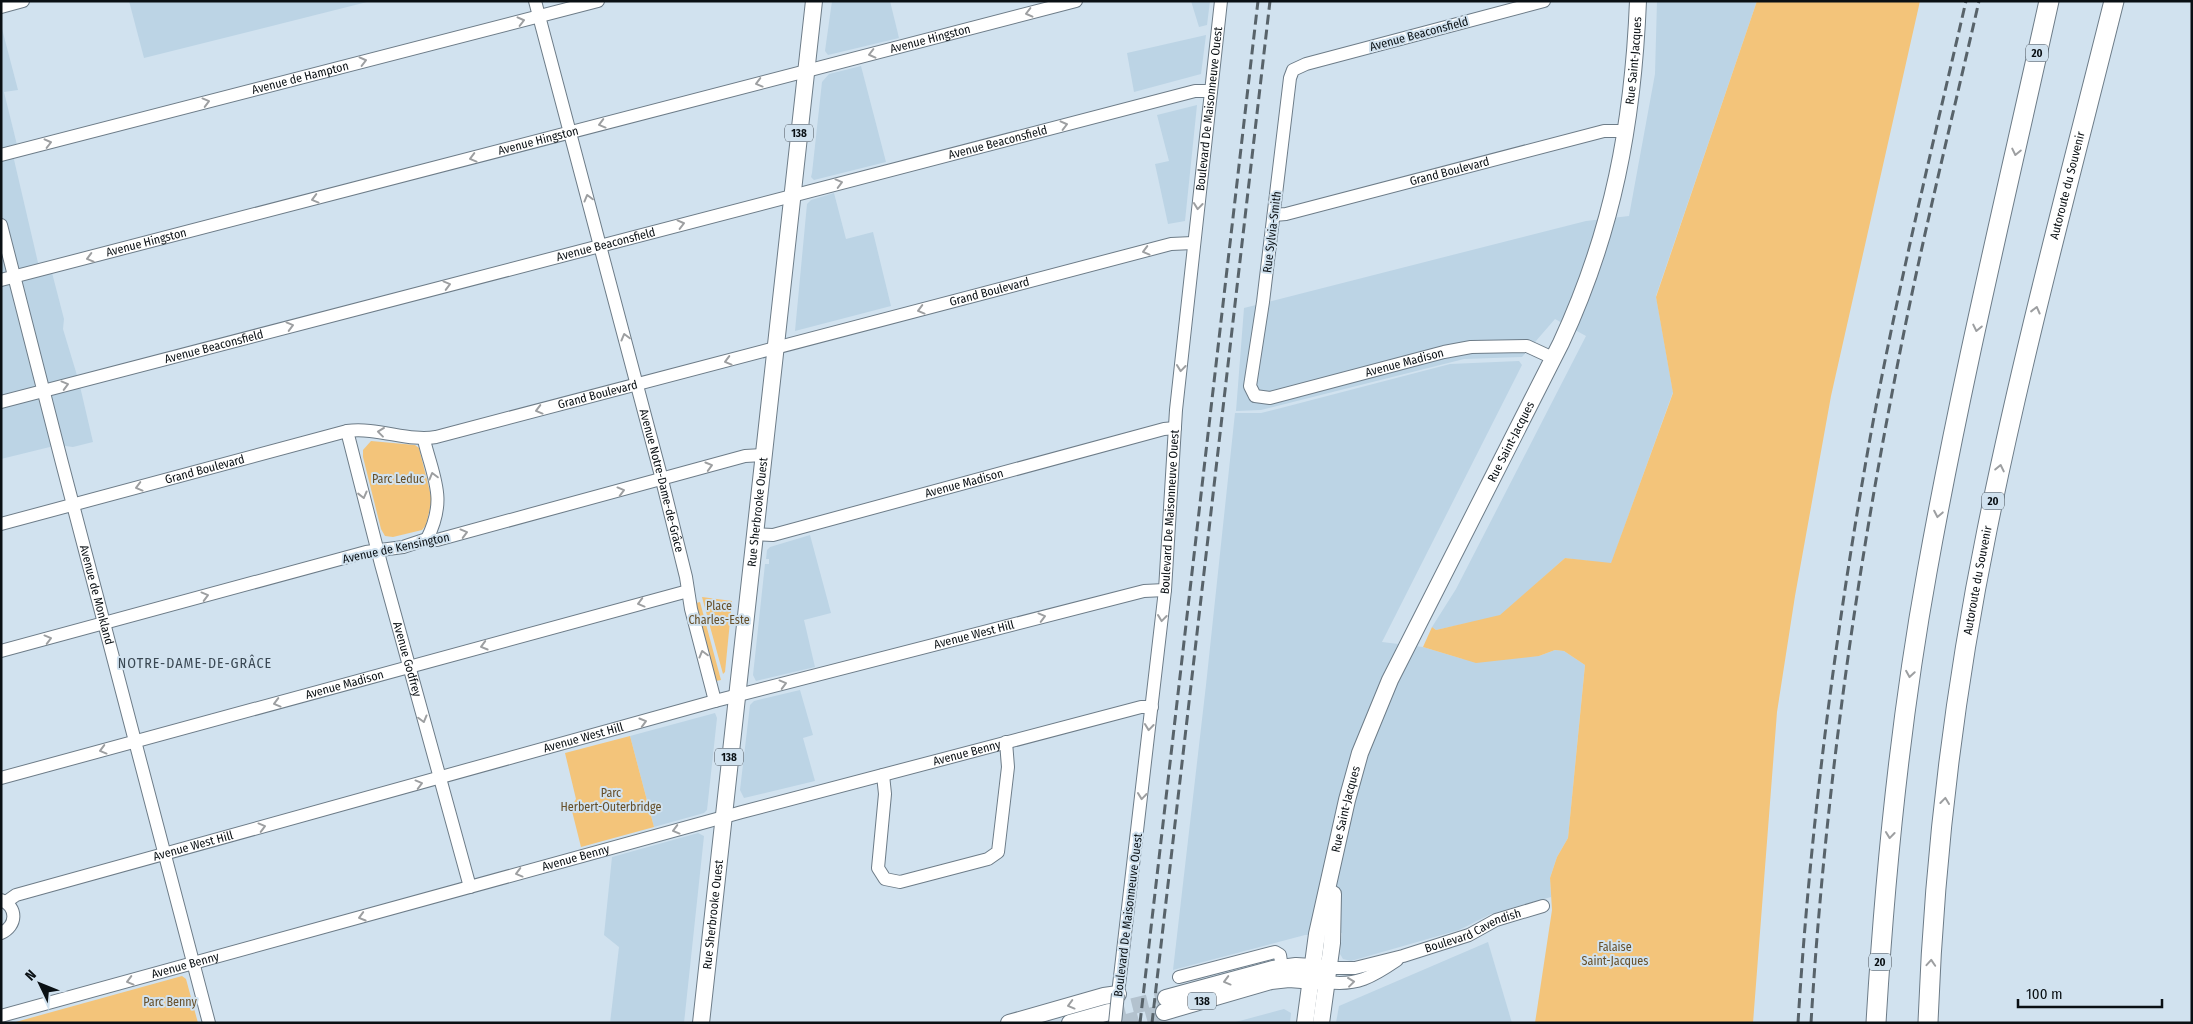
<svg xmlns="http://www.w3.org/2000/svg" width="2193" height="1024" font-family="'Fira Sans Condensed',sans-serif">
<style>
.built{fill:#bcd4e5}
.green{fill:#f3c47a}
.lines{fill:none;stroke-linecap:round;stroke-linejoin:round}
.major-tunnel{stroke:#b3c2ce;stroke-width:16;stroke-dasharray:16 8;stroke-linecap:butt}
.minor-casing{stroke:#6d7c88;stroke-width:14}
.major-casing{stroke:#6d7c88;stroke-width:18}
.highway-casing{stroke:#6d7c88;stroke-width:21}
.minor{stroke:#fff;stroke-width:12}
.major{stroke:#fff;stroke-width:16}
.highway{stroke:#fff;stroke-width:19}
.rail{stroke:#58636a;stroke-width:3;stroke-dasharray:10 5;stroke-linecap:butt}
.minor-bridge-casing{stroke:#6d7c88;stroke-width:14;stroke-linecap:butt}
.minor-bridge{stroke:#fff;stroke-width:12}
.oneway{stroke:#9d9fa1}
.labels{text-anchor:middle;stroke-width:4;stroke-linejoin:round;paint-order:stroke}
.shield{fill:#d1e2ef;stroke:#464f56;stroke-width:1}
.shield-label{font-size:11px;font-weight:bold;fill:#0a1014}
.street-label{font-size:12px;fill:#0a1014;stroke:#d1e2ef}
.park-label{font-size:12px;fill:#664f29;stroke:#d1e2ef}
.neighbourhood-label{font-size:14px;letter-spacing:1px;fill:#3a4853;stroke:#d1e2ef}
</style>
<rect width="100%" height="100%" fill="#d1e2ef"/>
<g class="built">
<polygon points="129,1 371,1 144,58"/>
<polygon points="832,1 890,1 899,38 828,55 825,51"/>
<polygon points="1191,1 1210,1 1207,25 1199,27"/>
<polygon points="1657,1 1757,1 1656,296 1673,392 1611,564 1565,558 1500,616 1436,630 1432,627 1456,589 1586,336 1555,319 1522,357 1464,359 1261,410 1236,411 1244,308 1586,221 1629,216 1655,74"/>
<polygon points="1,25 18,90 4,92 18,149 12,151 39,267 50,265 64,319 63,329 79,382 93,442 73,447 58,445 1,459"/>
<polygon points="1206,35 1201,74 1134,92 1127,53"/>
<polygon points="861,66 886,162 814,180 811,177 812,173 822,82 829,74"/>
<polygon points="1197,105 1185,221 1168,224 1155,164 1169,161 1157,115"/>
<polygon points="834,193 846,239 873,232 891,306 795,331 807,204 811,200"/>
<polygon points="1519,361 1522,365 1382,642 1423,647 1463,659 1539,656 1555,650 1564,651 1585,665 1568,838 1557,857 1550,878 1551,897 1491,914 1459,930 1351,961 1343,959 1340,954 1342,933 1305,935 1173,970 1206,685 1235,413 1261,413 1281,408 1450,364"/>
<polygon points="810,535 831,613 804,620 815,667 756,681 753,675 765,564 769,564 769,559 766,559 767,550 770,547"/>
<polygon points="800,690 813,735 803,738 815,781 744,798 740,790 750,705 754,701"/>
<polygon points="715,713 717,718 707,810 704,813 654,827 630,736"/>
<polygon points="698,833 704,836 684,1023 610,1023 619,947 604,935 612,857"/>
<polygon points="1488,942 1512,1023 1336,1023 1339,1006"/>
<polygon points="1284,1009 1291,1013 1290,1023 1232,1023"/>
</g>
<g class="green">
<polygon points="1757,1 1920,1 1831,396 1795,596 1777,712 1753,1023 1535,1023 1552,910 1550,878 1557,857 1568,838 1585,665 1564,651 1555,650 1539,656 1476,663 1423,647 1432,627 1436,630 1500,615 1565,558 1611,563 1673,393 1656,297"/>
<polygon points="371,441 415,445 419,448 432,500 426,525 422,530 393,537 385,536 381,529 363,457 363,450"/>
<polygon points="702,597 732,601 725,672 723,674"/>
<polygon points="700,602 721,680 716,681 696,603"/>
<polygon points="630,736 654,827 581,847 571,807 576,799 565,753"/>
<polygon points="182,976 186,979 198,1023 12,1023"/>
</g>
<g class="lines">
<g class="major-tunnel">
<polyline points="1109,1012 1166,998"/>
<polyline points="1123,1023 1164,1012"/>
</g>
<defs>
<g id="minor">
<path id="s1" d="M 535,1 L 660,472 L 686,577 L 691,609 L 715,701"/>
<path id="s2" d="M 1544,1 L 1306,64 L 1293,70 L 1290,78 L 1263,302 L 1250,386 L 1255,396 L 1270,398 L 1444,352 L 1471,347 L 1527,346 L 1553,358"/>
<polyline points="1,7 23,1"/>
<path id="s3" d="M 1,155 L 598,1"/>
<path id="s4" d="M 1274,215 L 1286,214 L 1604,131 L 1626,131"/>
<path id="s5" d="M 1,225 L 62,463 L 209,1023"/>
<path id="s6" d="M 1,280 L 1076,1"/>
<path id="s7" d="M 1,402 L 1195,91 L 1211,91"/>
<path id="s8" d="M 347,431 L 381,564 L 470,887"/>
<path d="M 424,440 C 434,480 447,499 427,539"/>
<path id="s9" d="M 1,524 L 347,431 C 378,427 409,442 436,437 L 1171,244 L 1193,243"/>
<path id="s10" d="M 755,534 L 773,535 L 1164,429 L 1175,428"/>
<polyline points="1,651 366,552 403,547 427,539 437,540 745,456 763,455"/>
<polyline points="883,775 885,794 878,868 885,879 900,882 988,859 998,852 1008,767 1006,742"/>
<path id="s11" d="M 1,778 L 688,591"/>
<path d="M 1,900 C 18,907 17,926 1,933"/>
<path id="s12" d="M 6,902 L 16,895 L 715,701 L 1144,591 L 1165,590"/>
<path id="s13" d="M 1328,968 L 1355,968 L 1403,956 L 1469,935 L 1496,920 L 1543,906"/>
<polyline points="1179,977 1275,952 1280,955 1282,968"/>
<path d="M 1327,982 C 1357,986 1372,977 1397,960"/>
<path id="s14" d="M 1118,994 L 1165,590 L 1176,410 L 1221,1"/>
<path id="s15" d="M 1,1016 L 742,812 L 1141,707 L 1152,707"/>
</g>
<g id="major">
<polyline points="1166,998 1273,969 1296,966 1328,968"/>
<polyline points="1164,1012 1271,981 1289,979 1327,982"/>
<path id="s16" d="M 701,1023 L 814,1"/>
<polyline points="1009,1023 1104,996 1118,994"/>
<polyline points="1070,1023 1109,1012"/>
<path id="s17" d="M 1305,1023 L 1317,934 L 1347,800 L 1360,753 L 1390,680 L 1561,343 C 1613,231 1633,124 1638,1"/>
<polyline points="1321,1023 1332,943 1333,894"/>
</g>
<g id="highway">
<path d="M 1876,1023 C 1885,872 1900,721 1927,572 C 1961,381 2007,191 2049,1"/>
<path id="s18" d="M 1928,1023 C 1934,858 1954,692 1987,530 C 2023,352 2070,177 2114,1"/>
</g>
</defs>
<use href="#minor" class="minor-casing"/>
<use href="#major" class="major-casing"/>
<use href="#highway" class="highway-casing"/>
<use href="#minor" class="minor"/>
<use href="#major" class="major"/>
<use href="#highway" class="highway"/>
<g class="rail">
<polyline points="1140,1023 1258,1"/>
<polyline points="1152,1023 1270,1"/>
<path d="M 1798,1023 C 1810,829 1835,635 1869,444 C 1896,295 1932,148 1966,1"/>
<path d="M 1811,1023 C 1824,808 1853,594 1894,383 C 1918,255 1950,128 1979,1"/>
</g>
<defs>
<polyline id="minor-bridge" points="1115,1023 1118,994"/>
</defs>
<use href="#minor-bridge" class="minor-bridge-casing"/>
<use href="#minor-bridge" class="minor-bridge"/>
</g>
<defs><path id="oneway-chevron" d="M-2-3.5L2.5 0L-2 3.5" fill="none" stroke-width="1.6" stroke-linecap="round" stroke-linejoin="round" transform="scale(1.25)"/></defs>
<g class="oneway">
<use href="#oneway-chevron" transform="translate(1029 13) rotate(166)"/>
<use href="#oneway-chevron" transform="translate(521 21) rotate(-14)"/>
<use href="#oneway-chevron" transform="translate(872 54) rotate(166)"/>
<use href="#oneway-chevron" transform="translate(363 61) rotate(-14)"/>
<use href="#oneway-chevron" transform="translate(759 83) rotate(165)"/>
<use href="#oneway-chevron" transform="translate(206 102) rotate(-15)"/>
<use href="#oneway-chevron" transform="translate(602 124) rotate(165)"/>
<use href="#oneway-chevron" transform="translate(1064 125) rotate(-14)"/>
<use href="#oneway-chevron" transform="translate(48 143) rotate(-14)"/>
<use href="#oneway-chevron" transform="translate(2016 152) rotate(102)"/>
<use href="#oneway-chevron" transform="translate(473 158) rotate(165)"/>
<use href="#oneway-chevron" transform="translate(839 183) rotate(-15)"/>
<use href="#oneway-chevron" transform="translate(588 198) rotate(-105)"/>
<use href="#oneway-chevron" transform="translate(315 199) rotate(165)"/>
<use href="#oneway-chevron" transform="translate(1198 206) rotate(96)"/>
<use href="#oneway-chevron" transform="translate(681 224) rotate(-14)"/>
<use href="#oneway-chevron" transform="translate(1146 251) rotate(165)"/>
<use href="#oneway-chevron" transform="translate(90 258) rotate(165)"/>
<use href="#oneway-chevron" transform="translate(447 285) rotate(-15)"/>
<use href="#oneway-chevron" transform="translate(921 310) rotate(165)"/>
<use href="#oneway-chevron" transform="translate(2036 310) rotate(-76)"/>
<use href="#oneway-chevron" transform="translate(290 326) rotate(-15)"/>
<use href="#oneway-chevron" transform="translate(1977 328) rotate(102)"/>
<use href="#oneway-chevron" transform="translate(625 337) rotate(-105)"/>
<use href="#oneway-chevron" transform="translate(728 361) rotate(165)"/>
<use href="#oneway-chevron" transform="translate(1181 368) rotate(96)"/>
<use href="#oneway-chevron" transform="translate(65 385) rotate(-15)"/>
<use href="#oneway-chevron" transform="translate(539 410) rotate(165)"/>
<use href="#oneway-chevron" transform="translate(381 432) rotate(-173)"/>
<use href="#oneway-chevron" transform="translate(709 466) rotate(-16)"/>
<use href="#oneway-chevron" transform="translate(2000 468) rotate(-78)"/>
<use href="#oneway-chevron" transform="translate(433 476) rotate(-105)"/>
<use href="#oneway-chevron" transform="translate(139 487) rotate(165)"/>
<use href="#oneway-chevron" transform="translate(621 491) rotate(-15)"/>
<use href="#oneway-chevron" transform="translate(363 495) rotate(76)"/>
<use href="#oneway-chevron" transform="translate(1938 514) rotate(101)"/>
<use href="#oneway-chevron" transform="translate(464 533) rotate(-15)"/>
<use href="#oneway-chevron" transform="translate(205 596) rotate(-15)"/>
<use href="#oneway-chevron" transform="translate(641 603) rotate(165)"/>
<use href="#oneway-chevron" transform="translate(1042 617) rotate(-15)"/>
<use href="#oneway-chevron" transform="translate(1162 618) rotate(97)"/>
<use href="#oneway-chevron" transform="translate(48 639) rotate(-15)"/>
<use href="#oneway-chevron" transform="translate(484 646) rotate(164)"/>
<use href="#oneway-chevron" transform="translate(703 654) rotate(-105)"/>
<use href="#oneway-chevron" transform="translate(1910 674) rotate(99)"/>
<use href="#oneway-chevron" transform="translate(783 684) rotate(-15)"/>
<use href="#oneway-chevron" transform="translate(277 703) rotate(165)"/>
<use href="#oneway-chevron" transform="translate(423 719) rotate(75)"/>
<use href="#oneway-chevron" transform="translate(643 722) rotate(-16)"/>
<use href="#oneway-chevron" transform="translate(1149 727) rotate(96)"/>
<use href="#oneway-chevron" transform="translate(103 750) rotate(165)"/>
<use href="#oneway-chevron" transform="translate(419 784) rotate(-15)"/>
<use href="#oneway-chevron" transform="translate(1142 796) rotate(96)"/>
<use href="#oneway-chevron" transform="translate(1945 801) rotate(-83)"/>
<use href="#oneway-chevron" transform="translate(262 827) rotate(-15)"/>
<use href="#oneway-chevron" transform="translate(676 830) rotate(165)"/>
<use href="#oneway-chevron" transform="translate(1890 835) rotate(96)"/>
<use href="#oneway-chevron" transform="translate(519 873) rotate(165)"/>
<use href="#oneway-chevron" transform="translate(362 917) rotate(164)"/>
<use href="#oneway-chevron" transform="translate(1931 963) rotate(-86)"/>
<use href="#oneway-chevron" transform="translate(130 981) rotate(165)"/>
<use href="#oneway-chevron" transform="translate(1227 981) rotate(165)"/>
<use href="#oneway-chevron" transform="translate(1351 982) rotate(-7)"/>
<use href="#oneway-chevron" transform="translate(1071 1005) rotate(165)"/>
</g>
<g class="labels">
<g class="shield">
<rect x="2026" y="44.5" width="22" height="17" rx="4"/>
<rect x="785" y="124.5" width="28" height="17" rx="4"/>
<rect x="1982" y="492.5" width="22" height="17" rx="4"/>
<rect x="715" y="748.5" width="28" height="17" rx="4"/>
<rect x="1869" y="953.5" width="22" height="17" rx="4"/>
<rect x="1188" y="992.5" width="28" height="17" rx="4"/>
</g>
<g class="shield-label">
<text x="2037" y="57">20</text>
<text x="799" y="137">138</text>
<text x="1993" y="505">20</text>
<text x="729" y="761">138</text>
<text x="1880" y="966">20</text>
<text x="1202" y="1005">138</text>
</g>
<g class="street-label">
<text transform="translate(1419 34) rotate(-15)" y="4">Avenue Beaconsfield</text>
<text dy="4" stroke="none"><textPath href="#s6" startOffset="960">Avenue Hingston</textPath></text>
<text dy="4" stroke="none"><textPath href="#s17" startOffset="1026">Rue Saint-Jacques</textPath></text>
<text dy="4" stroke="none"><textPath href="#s3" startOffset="309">Avenue de Hampton</textPath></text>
<text dy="4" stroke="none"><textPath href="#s14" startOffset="890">Boulevard De Maisonneuve Ouest</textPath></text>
<text dy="4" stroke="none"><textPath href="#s6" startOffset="555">Avenue Hingston</textPath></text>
<text dy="4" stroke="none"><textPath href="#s7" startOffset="1030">Avenue Beaconsfield</textPath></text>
<text dy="4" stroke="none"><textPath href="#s4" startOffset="181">Grand Boulevard</textPath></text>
<text dy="4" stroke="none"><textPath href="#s18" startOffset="851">Autoroute du Souvenir</textPath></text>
<text transform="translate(1272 232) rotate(-83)" y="4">Rue Sylvia-Smith</text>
<text dy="4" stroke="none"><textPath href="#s6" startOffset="150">Avenue Hingston</textPath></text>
<text dy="4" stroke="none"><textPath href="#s7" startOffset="625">Avenue Beaconsfield</textPath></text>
<text dy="4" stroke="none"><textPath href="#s9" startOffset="1020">Grand Boulevard</textPath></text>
<text dy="4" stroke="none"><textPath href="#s7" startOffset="220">Avenue Beaconsfield</textPath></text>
<text dy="4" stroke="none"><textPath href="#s2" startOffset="745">Avenue Madison</textPath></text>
<text dy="4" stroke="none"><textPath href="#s9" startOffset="615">Grand Boulevard</textPath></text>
<text dy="4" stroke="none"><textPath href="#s17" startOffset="622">Rue Saint-Jacques</textPath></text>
<text dy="4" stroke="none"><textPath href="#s9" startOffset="211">Grand Boulevard</textPath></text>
<text dy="4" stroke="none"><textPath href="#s1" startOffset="496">Avenue Notre-Dame-de-Grâce</textPath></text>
<text dy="4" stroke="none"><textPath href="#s10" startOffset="216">Avenue Madison</textPath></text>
<text dy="4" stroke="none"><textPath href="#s16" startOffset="514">Rue Sherbrooke Ouest</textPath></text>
<text dy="4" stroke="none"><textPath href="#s14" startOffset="485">Boulevard De Maisonneuve Ouest</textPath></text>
<text transform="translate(396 548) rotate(-12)" y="4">Avenue de Kensington</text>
<text dy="4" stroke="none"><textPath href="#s18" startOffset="446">Autoroute du Souvenir</textPath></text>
<text dy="4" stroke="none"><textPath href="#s5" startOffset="382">Avenue de Monkland</textPath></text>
<text dy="4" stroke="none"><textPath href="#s12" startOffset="1005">Avenue West Hill</textPath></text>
<text dy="4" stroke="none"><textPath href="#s8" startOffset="236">Avenue Godfrey</textPath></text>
<text dy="4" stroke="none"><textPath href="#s11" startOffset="356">Avenue Madison</textPath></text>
<text dy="4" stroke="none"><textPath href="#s12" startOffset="601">Avenue West Hill</textPath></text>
<text dy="4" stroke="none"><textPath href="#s15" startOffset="1001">Avenue Benny</textPath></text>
<text dy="4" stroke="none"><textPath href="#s17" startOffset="218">Rue Saint-Jacques</textPath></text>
<text dy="4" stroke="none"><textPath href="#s12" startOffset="196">Avenue West Hill</textPath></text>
<text dy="4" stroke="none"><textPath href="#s15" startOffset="596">Avenue Benny</textPath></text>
<text dy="4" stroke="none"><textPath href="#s16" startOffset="109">Rue Sherbrooke Ouest</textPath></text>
<text transform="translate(1128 915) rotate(-83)" y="4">Boulevard De Maisonneuve Ouest</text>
<text dy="4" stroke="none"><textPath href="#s13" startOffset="151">Boulevard Cavendish</textPath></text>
<text dy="4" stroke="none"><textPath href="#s15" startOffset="191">Avenue Benny</textPath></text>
</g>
<g class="park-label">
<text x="398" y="483">Parc Leduc</text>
<text x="719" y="610">Place<tspan x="719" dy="14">Charles-Este</tspan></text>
<text x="611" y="797">Parc<tspan x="611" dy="14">Herbert-Outerbridge</tspan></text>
<text x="1615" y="951">Falaise<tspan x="1615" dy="14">Saint-Jacques</tspan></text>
<text x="170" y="1006">Parc Benny</text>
</g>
<g class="neighbourhood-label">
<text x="195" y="668">NOTRE-DAME-DE-GRÂCE</text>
</g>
</g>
<rect width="2193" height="1024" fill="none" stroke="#0a1014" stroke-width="5"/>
<g transform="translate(40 984) rotate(313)" stroke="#d1e2ef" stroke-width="4" paint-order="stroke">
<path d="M0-4L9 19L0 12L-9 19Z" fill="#0a1014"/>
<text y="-8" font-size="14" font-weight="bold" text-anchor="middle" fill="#0a1014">N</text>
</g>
<path d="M2018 999v8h144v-8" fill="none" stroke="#0a1014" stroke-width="2.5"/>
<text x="2026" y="999" font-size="15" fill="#0a1014" stroke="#d1e2ef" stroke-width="4" paint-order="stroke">100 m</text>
</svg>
